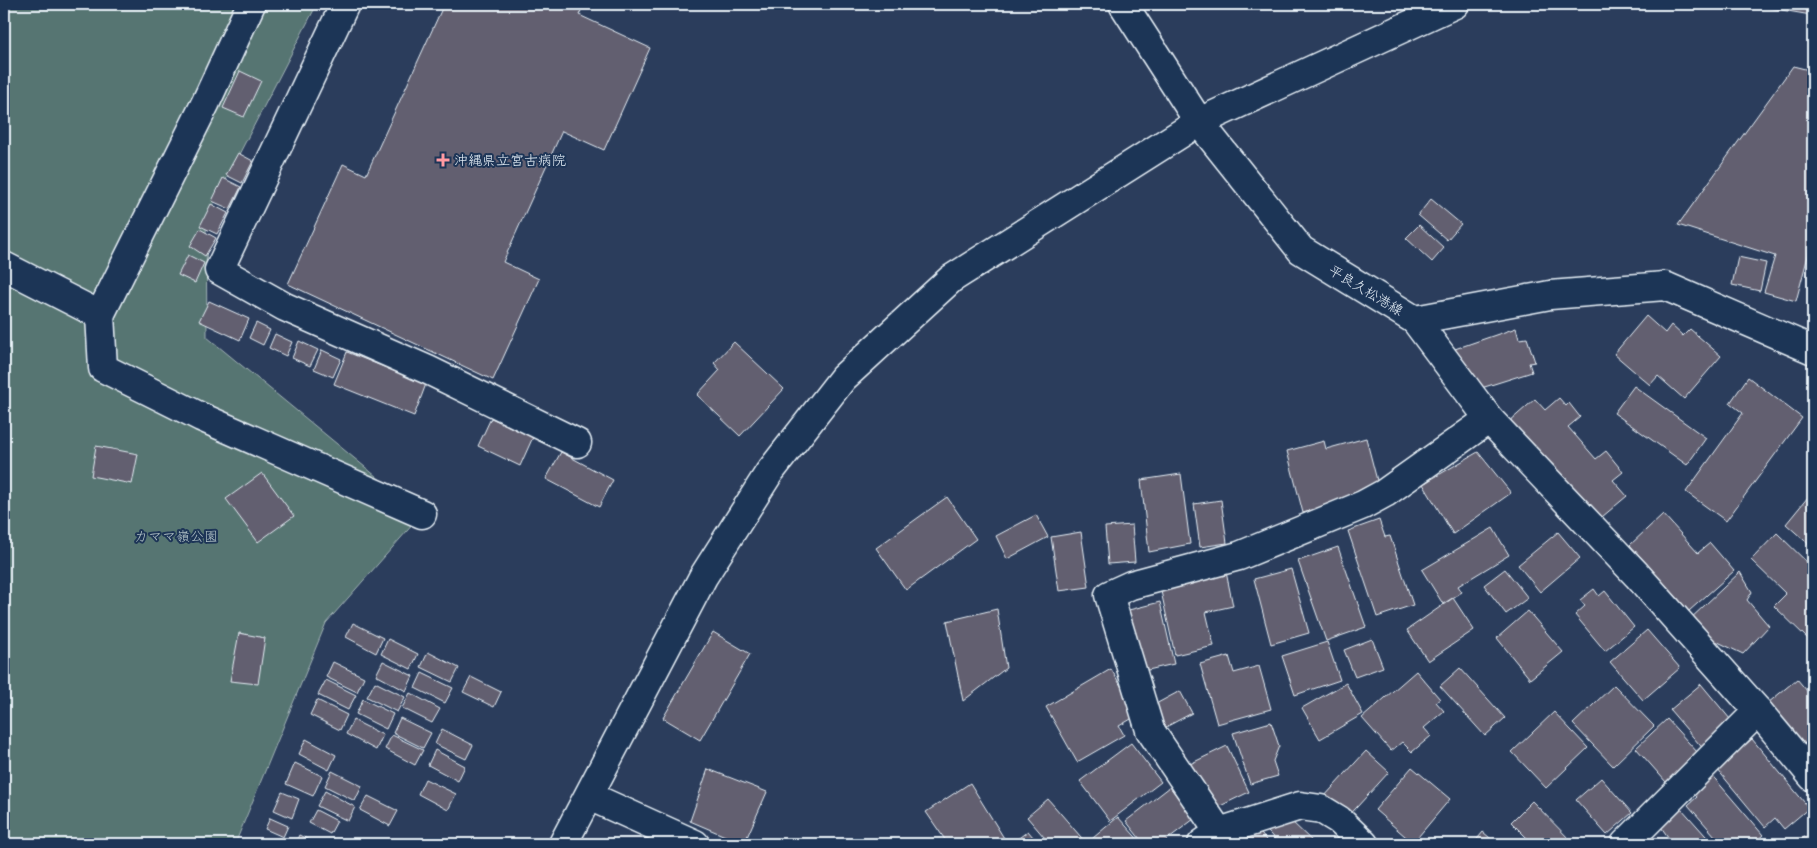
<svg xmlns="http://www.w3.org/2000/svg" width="1817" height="848" font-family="Sriracha,'Klee One',sans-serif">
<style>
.green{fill:#577472;stroke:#a0b2b5}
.building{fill:#625e6f;stroke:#e8f1f8}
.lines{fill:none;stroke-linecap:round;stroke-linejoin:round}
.street-casing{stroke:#e8f1f8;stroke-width:31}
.secondary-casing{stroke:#e8f1f8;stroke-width:31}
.street{stroke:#1d3557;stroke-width:28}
.secondary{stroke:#1d3557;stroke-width:28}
.poi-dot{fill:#ff9aa2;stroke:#1d3557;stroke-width:2}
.labels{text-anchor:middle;stroke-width:4;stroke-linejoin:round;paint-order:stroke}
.poi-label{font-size:14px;fill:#e8f1f8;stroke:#1d3557;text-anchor:start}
.street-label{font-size:14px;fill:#e8f1f8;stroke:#1d3557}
.park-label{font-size:14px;fill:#b5c5c9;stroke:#1d3557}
</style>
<rect width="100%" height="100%" fill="#2b3d5c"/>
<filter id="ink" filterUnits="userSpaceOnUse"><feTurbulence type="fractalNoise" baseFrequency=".02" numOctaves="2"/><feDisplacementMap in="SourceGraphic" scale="10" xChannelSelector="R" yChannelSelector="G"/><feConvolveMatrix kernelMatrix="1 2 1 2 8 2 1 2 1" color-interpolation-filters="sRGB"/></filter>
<g filter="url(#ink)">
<polygon class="green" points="4,4 317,4 206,218 207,337 422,514 326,623 235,844 4,844"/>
<g class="building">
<polygon points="444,4 584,4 579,15 650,48 604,150 562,131 503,262 539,279 493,380 288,284 343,164 366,175"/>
<polygon points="1747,4 1812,4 1811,15"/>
<polygon points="1813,24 1813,59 1809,58"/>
<polygon points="1793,66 1813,71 1813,237 1796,301 1764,292 1775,256 1678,225"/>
<polygon points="240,71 261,81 244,117 223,108"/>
<polygon points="238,153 253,161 242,183 226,175"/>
<polygon points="223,178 241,187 230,209 212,201"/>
<polygon points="1431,199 1461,224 1447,240 1418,215"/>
<polygon points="211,204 228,213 217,234 200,226"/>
<polygon points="1419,225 1444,248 1432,262 1406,238"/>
<polygon points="200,229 216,238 205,256 190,246"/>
<polygon points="188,255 204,263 195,283 178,275"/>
<polygon points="1738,257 1766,263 1760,291 1732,285"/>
<polygon points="209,301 249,319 240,340 199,321"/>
<polygon points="1646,316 1665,333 1671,325 1683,336 1690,329 1721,356 1684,399 1658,376 1650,385 1614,354"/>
<polygon points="256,323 270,330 263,345 249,338"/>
<polygon points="1516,328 1519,339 1527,338 1535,362 1529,363 1532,372 1475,390 1449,351"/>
<polygon points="275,334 292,342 286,356 269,348"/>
<polygon points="299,341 318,350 310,366 292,358"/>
<polygon points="734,342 784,389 740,436 697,395 720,370 714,363"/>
<polygon points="322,350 341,359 333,377 314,369"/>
<polygon points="347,352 426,384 414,416 334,384"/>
<polygon points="1748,377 1802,418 1726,521 1686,492 1743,413 1730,403"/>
<polygon points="1634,386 1706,438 1687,465 1614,413"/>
<polygon points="1559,398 1566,406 1569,403 1580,417 1568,427 1596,459 1606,451 1623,472 1613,480 1627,496 1596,522 1509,422 1535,399 1545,410"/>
<polygon points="491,418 533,437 520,466 478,446"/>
<polygon points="1366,438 1380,492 1303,513 1287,451 1324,441 1326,449"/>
<polygon points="96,446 138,454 132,484 91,476"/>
<polygon points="561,452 613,480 599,507 546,479"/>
<polygon points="1478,452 1511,493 1453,534 1423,484"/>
<polygon points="262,473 294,516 258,542 226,499"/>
<polygon points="1181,474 1190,544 1149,552 1141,480"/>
<polygon points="1813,491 1813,548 1786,524"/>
<polygon points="947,497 976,539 906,590 876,548"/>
<polygon points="1221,500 1227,543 1200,547 1194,504"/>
<polygon points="1663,514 1698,553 1710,543 1734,571 1689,611 1630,545"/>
<polygon points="1036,515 1048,537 1007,559 996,536"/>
<polygon points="1379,520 1385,537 1390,536 1413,605 1377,617 1348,531"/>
<polygon points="1132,525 1135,562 1108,564 1105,527"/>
<polygon points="1493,528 1509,555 1458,586 1462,592 1443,604 1422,570"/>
<polygon points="1081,532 1089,587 1059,591 1051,537"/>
<polygon points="1558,532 1580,558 1540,592 1518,565"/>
<polygon points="1777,533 1813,568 1813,633 1808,639 1774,606 1786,594 1751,560"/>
<polygon points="1338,547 1366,627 1326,641 1298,561"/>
<polygon points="1225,567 1233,606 1206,612 1214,646 1175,655 1159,582"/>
<polygon points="1291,569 1309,633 1271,644 1254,579"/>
<polygon points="1505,569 1528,598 1506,614 1484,585"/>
<polygon points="1740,572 1752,592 1747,600 1769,626 1743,654 1697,632 1688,621"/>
<polygon points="1594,589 1599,596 1605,591 1634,627 1605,651 1575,615 1585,606 1580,600"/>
<polygon points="1453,598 1474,630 1428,661 1407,630"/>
<polygon points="1160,602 1174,664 1135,673 1121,612"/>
<polygon points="997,609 1006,668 963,701 947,621"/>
<polygon points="1528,611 1563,652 1530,679 1497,638"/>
<polygon points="353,623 383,638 376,653 346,637"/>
<polygon points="1647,630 1680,668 1643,700 1610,662"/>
<polygon points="713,632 750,654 700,740 663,718"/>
<polygon points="239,633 265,638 258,684 230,681"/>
<polygon points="388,639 418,654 411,669 381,654"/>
<polygon points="1372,639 1383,667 1355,677 1344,650"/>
<polygon points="1327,642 1340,680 1295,695 1282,656"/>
<polygon points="428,652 459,668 452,682 421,667"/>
<polygon points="1229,656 1234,673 1259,666 1271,709 1217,724 1200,664"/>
<polygon points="383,661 413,676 406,691 376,675"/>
<polygon points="333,662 364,677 357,692 326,677"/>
<polygon points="1460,668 1505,718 1485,736 1440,686"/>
<polygon points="1111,669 1138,715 1119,726 1124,735 1077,762 1046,707"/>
<polygon points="1416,671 1440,699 1436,702 1444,711 1424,728 1431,736 1412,752 1402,742 1391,751 1362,718"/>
<polygon points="422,673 453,688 445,703 415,688"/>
<polygon points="471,677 501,692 494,707 463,692"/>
<polygon points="1797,679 1813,698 1813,737 1803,745 1768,703"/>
<polygon points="326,680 356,695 348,710 318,695"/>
<polygon points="375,682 405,697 397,712 367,697"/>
<polygon points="1346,683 1363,714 1320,739 1302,708"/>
<polygon points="1701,684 1735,725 1705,751 1670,710"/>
<polygon points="1614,685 1654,726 1613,766 1573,724"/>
<polygon points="1180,691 1192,713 1164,728 1152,706"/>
<polygon points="410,693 440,709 432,723 402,708"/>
<polygon points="363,699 393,714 386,729 356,714"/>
<polygon points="317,700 347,715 340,730 310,715"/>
<polygon points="1554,712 1588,748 1546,788 1512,752"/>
<polygon points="400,718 431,733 423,748 393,733"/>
<polygon points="1667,719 1698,753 1666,782 1636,748"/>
<polygon points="353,720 383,735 376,750 346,734"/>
<polygon points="1271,722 1279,746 1273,761 1278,776 1250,784 1233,733"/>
<polygon points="442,729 473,745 466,759 435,744"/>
<polygon points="392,735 423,750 415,765 385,749"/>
<polygon points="306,739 336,755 329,770 299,754"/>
<polygon points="1752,739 1809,808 1784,829 1775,818 1765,827 1717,769"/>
<polygon points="1131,743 1161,782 1110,821 1080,781"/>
<polygon points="1227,746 1249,792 1212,810 1190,764"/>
<polygon points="435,750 465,766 458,781 428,765"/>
<polygon points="1366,751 1389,772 1346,819 1323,798"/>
<polygon points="295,763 322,776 313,796 286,784"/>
<polygon points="1412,767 1450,799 1413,843 1375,810"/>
<polygon points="708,769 767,792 744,844 690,821"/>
<polygon points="332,771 362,786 355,801 325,786"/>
<polygon points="1710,773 1763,835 1753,844 1722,844 1688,805 1697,797 1691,790"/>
<polygon points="1601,778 1632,813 1607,835 1576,800"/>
<polygon points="425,779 456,794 448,810 418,794"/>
<polygon points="970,783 1007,843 1005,844 948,844 926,812"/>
<polygon points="1170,787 1194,819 1161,844 1144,844 1126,821"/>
<polygon points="325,791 355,807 348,821 317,806"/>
<polygon points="282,792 299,799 292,818 274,810"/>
<polygon points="368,796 398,811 390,826 360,810"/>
<polygon points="1048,799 1087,844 1050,844 1027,817"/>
<polygon points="1532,801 1574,844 1533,844 1511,822"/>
<polygon points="1681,808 1713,844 1673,844 1661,827"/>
<polygon points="316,810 337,821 330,834 309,823"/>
<polygon points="1118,817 1142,844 1098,844 1093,838"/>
<polygon points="270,818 288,826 283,837 265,829"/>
<polygon points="1288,818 1315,844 1279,844 1261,824"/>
<polygon points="1255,826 1269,844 1231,844"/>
<polygon points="1028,831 1039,844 1011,844"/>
<polygon points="1813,831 1813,844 1795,844"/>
<polygon points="1483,832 1497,844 1473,844"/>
<polygon points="299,835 313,842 313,844 295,844"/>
<polygon points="1654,838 1660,844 1646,844"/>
</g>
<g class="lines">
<defs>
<g id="street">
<polyline points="345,4 219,270 285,307 428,370 577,443"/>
<polyline points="4,266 100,315 103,368 201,417 422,514"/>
<polyline points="100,315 206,102 251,4"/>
<polyline points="589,796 695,844"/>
<polyline points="1219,832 1150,730 1109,595 1131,585 1239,556 1363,505 1385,493 1489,419"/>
<polyline points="1202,844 1219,832 1300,806 1321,809 1339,820 1364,844"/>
<polyline points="1625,844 1758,711"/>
</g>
<g id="secondary">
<polyline points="1123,4 1199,122 1301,250 1415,320 1550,295 1665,286 1813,350"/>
<polyline points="1415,320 1489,419 1637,575 1758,711 1813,777"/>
<polyline points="563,844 703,577 769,473 843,378 951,279 1199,122 1455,4"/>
</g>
</defs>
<use href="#street" class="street-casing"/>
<use href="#secondary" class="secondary-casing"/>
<use href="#street" class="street"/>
<use href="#secondary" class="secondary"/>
</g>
</g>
<path class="poi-dot" d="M440.5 152.5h5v5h5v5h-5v5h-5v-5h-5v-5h5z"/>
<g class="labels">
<g class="poi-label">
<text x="454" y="165">沖縄県立宮古病院</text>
</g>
<g class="street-label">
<text transform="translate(1366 290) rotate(31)" y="5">平良久松港線</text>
</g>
<g class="park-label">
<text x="176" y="541">カママ嶺公園</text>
</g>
</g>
<rect width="1817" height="848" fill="none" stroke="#1d3557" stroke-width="20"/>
<rect x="10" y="10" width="1797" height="828" fill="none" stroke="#e8f1f8" stroke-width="2" filter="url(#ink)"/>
</svg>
